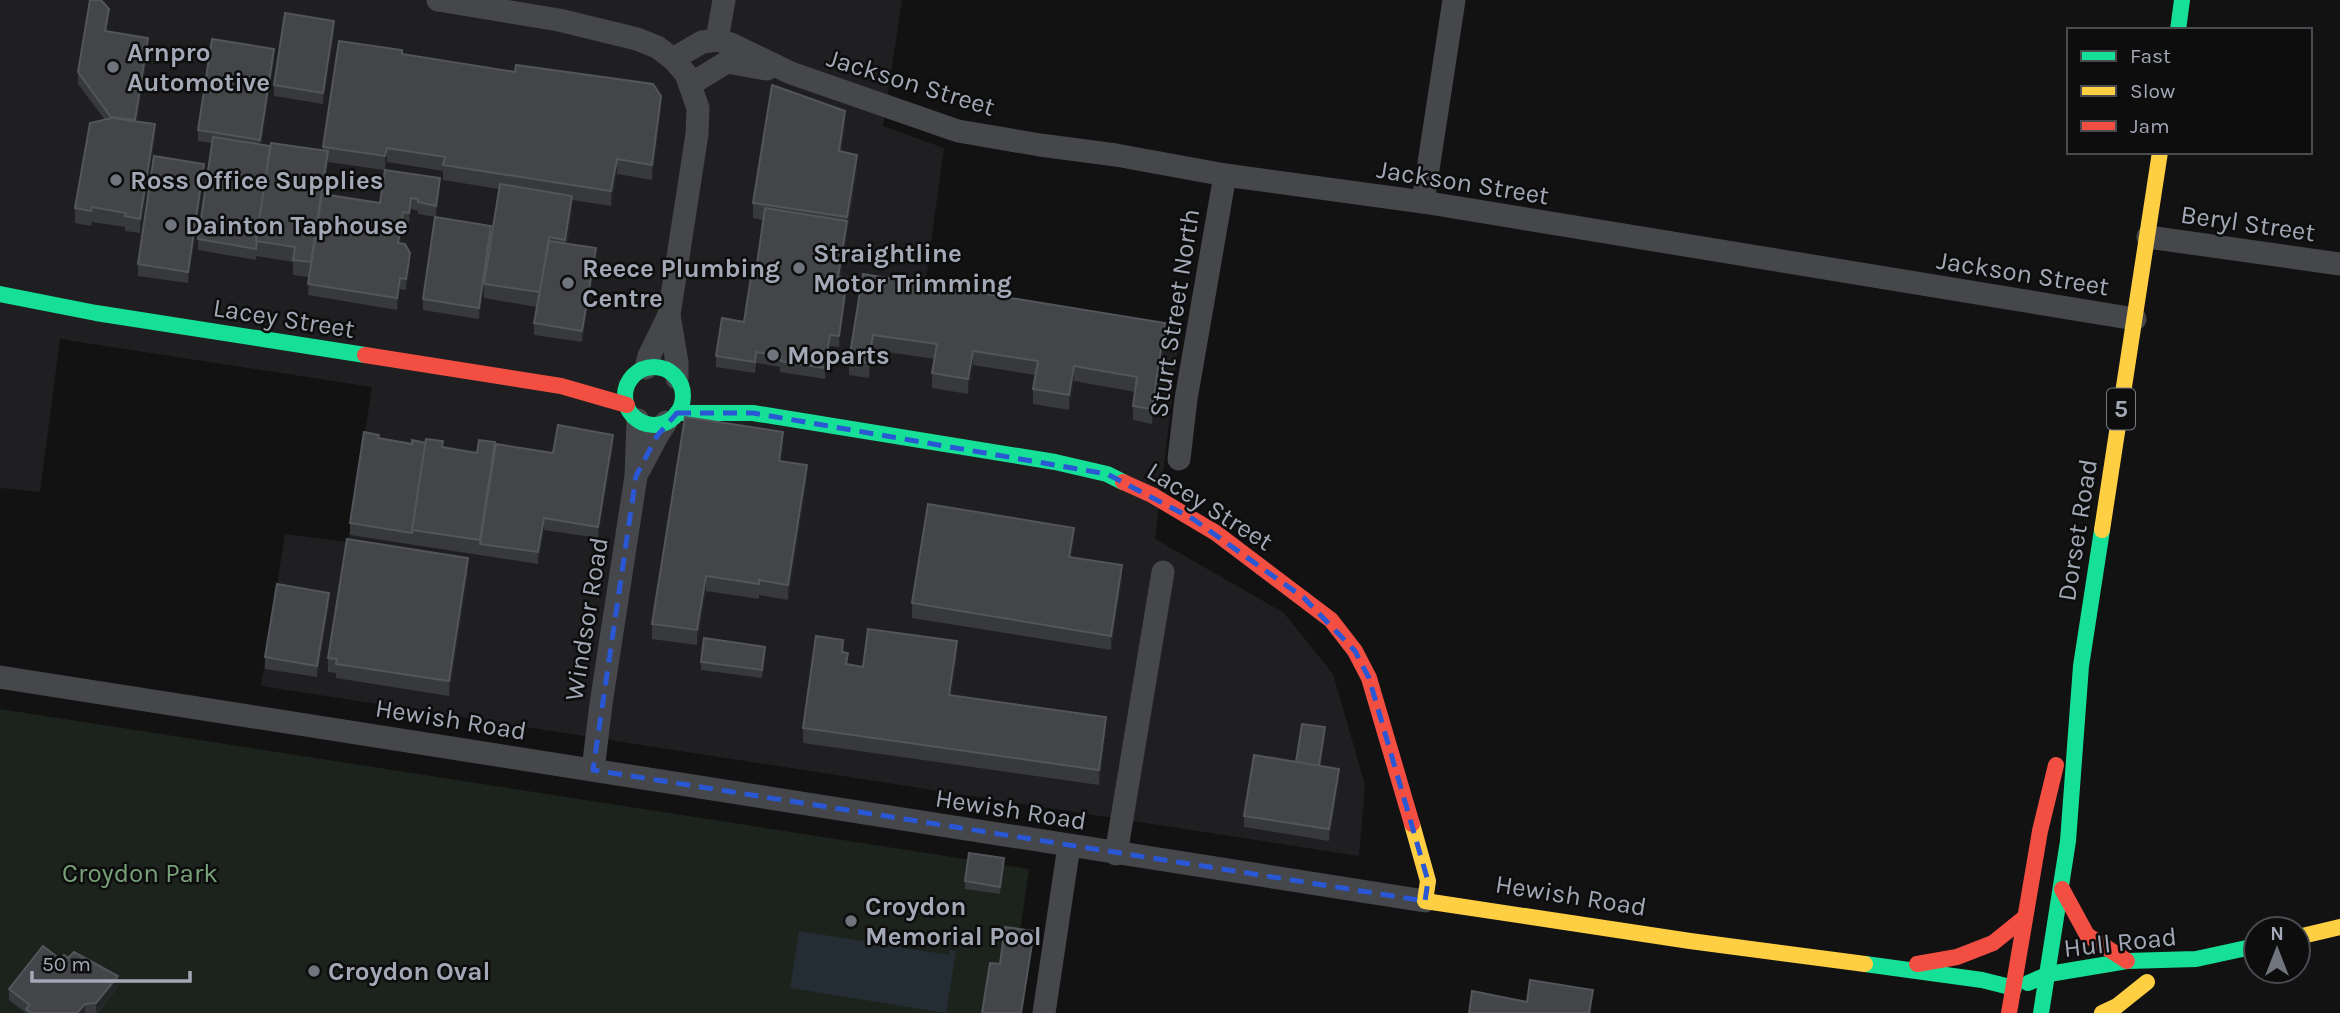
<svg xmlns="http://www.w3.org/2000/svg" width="2340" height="1013" font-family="Karla,sans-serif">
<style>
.built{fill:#1f1f21}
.green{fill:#1c231d}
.water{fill:#252d34}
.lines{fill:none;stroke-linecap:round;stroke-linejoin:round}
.street{stroke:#46474b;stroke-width:23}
.fast{stroke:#16e098;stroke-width:16}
.slow{stroke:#ffcf43;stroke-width:16}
.jam{stroke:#f24e42;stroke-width:16}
.wall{fill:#38393c;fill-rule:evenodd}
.shaded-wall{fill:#242526}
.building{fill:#434549;stroke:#52555a;stroke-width:2}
.marked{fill:none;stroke:#2a57d4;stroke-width:5;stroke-dasharray:14 9;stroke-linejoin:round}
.poi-dot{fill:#70747c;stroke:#0d0d0e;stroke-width:2.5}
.labels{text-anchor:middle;stroke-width:5;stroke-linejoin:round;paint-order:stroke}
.shield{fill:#0d0d0e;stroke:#757a83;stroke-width:2}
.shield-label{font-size:24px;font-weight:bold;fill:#a2a8b5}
.poi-label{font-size:26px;font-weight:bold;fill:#a2a8b5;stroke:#0d0d0e;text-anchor:start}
.street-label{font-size:26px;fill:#a2a8b5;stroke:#0d0d0e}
.park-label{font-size:26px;fill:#78a17a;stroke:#0d0d0e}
</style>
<rect width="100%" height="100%" fill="#121213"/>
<polygon class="built" points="0,0 902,0 883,126 944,148 925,286 1181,324 1155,539 1284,613 1333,674 1365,785 1359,856 261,686 285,534 348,542 372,387 60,339 40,492 0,488"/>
<polygon class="green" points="0,709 1029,869 1020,932 1034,935 1022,1013 0,1013"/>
<polygon class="water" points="799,931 949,955 950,950 956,951 946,1013 790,988"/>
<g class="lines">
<g class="street">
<polyline points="438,0 559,20 637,39 657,47 673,59 686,74 698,108 697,134 669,315 649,356 646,368"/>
<polyline points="717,40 724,0"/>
<polyline points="673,59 702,42 717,40 731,44 791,73 958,131 1040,145 1116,155 1225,175 1423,202 2135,319"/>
<polyline points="691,84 727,62 767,69"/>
<polyline points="1423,202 1454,0"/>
<polyline points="2148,237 2340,264"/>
<polyline points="669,315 677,363 677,378"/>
<polyline points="1179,459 1186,399 1225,175"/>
<polyline points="639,470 657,436 666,422"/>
<polyline points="0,677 1425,901"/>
<polyline points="593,770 601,704 636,476 638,420"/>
<polyline points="1116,854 1163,572"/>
<polyline points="1044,1013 1069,846"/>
</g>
<g class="fast">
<polyline points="2178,30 2182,0"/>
<polyline points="0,294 96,313 365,355"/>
<circle cx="654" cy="396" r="29"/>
<polyline points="677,413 753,413 1055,462 1107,474 1123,482"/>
<polyline points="1865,964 1982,980 2014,988"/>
<polyline points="2028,983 2049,974 2127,961 2196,959 2256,946"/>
<polyline points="2041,1013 2068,841 2081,666 2102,530"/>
</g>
<g class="slow">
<polyline points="2102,530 2160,152"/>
<polyline points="1412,824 1428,881 1425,901 1690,941 1865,964"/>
<polyline points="2298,937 2340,927"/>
<polyline points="2102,1013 2117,1006 2147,982"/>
</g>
<g class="jam">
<polyline points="365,355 561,386 627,405"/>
<polyline points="1123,482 1152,495 1216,533 1331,620 1355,651 1369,678 1412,824"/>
<polyline points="2062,889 2087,935 2127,961"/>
<polyline points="1917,964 1957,957 1993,943 2024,918"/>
<polyline points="2009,1013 2040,831 2056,765"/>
</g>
</g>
<g class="wall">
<polygon points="109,20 107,31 148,50 137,121 155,139 140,233 125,231 125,227 92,222 91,226 75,223 75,208 105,120 78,84 78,72"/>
<polygon points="334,33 323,104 274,96 274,85"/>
<path d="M 402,54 L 661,111 L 652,180 L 617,174 L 611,206 L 572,200 L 572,211 L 567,243 L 596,259 L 582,342 L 534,335 L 534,323 L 537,307 L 484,298 L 484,285 L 479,319 L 423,310 L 423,299 L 491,238 L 499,189 L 443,180 L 443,171 L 387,162 L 385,170 L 440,190 L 436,217 L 418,214 L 418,211 L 411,209 L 409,224 L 403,223 L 400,243 L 410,264 L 406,290 L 400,289 L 397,310 L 308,295 L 309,277 L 293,275 L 293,262 L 256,256 L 256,260 L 198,250 L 198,239 L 212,143 L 198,141 L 198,130 L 274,60 L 261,145 L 323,151 L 323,147 ZM 328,162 L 384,170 L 380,203 L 324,195 Z"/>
<polygon points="845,125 841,152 857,169 840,277 847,290 839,347 830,346 825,379 780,372 780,367 756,363 755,373 716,367 716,356 744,322 757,264 763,220 753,218 753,203"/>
<polygon points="204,175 188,283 138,276 138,264"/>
<polygon points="863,274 1165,338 1152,424 1133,420 1133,406 1135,392 1074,381 1069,410 1033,404 1033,389 1035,375 973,365 968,394 932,388 932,373 935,359 873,350 869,378 849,375 849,360"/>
<polygon points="379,438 477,453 495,446 553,453 613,446 598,538 544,530 538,564 350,535 350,523"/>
<polygon points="783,447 781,461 807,480 788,600 759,595 759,599 706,591 697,645 652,639 652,624"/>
<polygon points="1074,542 1071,557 1122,580 1111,650 912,618 912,603"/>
<polygon points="468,572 449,696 336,678 336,673 328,672 328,658"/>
<polygon points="329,605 317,677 265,669 265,657"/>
<polygon points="843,652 848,664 863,667 957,656 951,695 1106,732 1099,785 803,743 803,728"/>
<polygon points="765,654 762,678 701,670 701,662"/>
<polygon points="1325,735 1320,766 1339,780 1329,841 1244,827 1244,816 1296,762"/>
<polygon points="1004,866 1000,894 965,889 965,881"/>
<polygon points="68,958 118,987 97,1013 26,1013 9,1000 9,989 61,960"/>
</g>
<g class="shaded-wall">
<polygon points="109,9 109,20 105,43 105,31"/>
<polygon points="334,21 334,33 323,104 323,93"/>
<polygon points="148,38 148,50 135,131 135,120"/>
<polygon points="274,49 274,60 260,151 260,140"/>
<polygon points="661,96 661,111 652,180 652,165"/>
<polygon points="845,111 845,125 839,166 839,151"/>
<polygon points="155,124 155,139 140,233 140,219"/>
<polygon points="387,148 387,162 385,170 385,156"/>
<polygon points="328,151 328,166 311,277 311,262"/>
<polygon points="857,155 857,169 838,288 838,277"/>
<polygon points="617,159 617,174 611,206 611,191"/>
<polygon points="204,164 204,175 188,283 188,272"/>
<polygon points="440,178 440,190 436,217 436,206"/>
<polygon points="572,196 572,211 565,255 565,240"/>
<polygon points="411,198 411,209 409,224 409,213"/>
<polygon points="403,212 403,223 398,254 398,243"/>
<polygon points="491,226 491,238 479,319 479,308"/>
<polygon points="596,248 596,259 582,342 582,331"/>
<polygon points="410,253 410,264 406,290 406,279"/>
<polygon points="400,278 400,289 397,310 397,298"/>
<polygon points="847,278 847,290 839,347 839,336"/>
<polygon points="1165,323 1165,338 1152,424 1152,409"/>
<polygon points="830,335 830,346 825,379 825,368"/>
<polygon points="873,335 873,350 869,378 869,363"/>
<polygon points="973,351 973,365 968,394 968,379"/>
<polygon points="1074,366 1074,381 1069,410 1069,395"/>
<polygon points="783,432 783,447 779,476 779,461"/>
<polygon points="613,435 613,446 598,538 598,527"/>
<polygon points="807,465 807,480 788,600 788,585"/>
<polygon points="544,518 544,530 538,564 538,552"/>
<polygon points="1074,528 1074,542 1069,571 1069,557"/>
<polygon points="468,558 468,572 449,696 449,681"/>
<polygon points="1122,565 1122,580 1111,650 1111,636"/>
<polygon points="706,576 706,591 697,645 697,630"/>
<polygon points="329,593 329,605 317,677 317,666"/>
<polygon points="957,641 957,656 949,709 949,695"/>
<polygon points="1106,717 1106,732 1099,785 1099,770"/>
<polygon points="1325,727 1325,735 1319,777 1319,769"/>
<polygon points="1339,769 1339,780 1329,841 1329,829"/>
<polygon points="1004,858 1004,866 1000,894 1000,887"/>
<polygon points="118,976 118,987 96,1013 96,1003"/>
<polygon points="1593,990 1591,1013 1589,1013"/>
<polygon points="85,1004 85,1013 77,1013"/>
</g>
<g class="building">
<polygon points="90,0 101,0 109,9 105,31 148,38 135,120 111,117 78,72"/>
<polygon points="285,13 334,21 323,93 274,85"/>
<polygon points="212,39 274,49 260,140 198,130"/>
<polygon points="339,41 402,50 402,54 515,72 516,65 653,84 661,96 652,165 617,159 611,191 443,165 445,157 387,148 385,156 323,147"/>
<polygon points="772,85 845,111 839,151 857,155 847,217 753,203"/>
<polygon points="112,118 155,124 140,219 125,216 126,213 92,207 91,211 75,208 90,123"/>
<polygon points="213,137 270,146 256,249 198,239"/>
<polygon points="271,143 328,151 311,262 293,260 295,247 256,241"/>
<polygon points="154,156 204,164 188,272 138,264"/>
<polygon points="385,170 440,178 436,206 418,202 418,199 411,198 409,213 403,212 398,243 405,244 410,253 406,279 400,278 397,298 308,284 322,194 380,203"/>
<polygon points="500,184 572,196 565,240 549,237 540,292 484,284"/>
<polygon points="765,208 847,221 838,277 847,278 839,336 830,335 825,368 780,361 781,356 756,352 755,362 716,356 722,318 744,322 753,264 757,264"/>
<polygon points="435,217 491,226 479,308 423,299"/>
<polygon points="549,241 596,248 582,331 534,323"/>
<polygon points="863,274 1165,323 1152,409 1133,406 1137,377 1074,366 1069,395 1033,389 1038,361 973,351 968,379 932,373 937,344 873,335 869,363 849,360"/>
<polygon points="685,417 783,432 779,461 807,465 788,585 759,580 759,584 706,576 697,630 652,624"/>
<polygon points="558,425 613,435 598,527 544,518 538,552 480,544 496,444 553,453"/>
<polygon points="364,432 379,435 378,438 412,444 412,440 426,443 412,533 350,523"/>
<polygon points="426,439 443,441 442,447 477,453 479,440 495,442 480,540 412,530"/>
<polygon points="928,504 1074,528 1069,557 1122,565 1111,636 912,603"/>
<polygon points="347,539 468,558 449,681 336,664 337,659 328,658"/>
<polygon points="277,584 329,593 317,666 265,657"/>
<polygon points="868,629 957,641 949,695 1106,717 1099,770 803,728 816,636 843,640 842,652 848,653 846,664 863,667"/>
<polygon points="704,638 765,647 762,670 701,662"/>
<polygon points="1302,724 1325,727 1319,766 1296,762"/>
<polygon points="1254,755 1339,769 1329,829 1244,816"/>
<polygon points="969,853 1004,858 1000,887 965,881"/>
<polygon points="1005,927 1034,931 1021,1013 982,1013 990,963 1000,964"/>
<polygon points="43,946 61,960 64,955 68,958 74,952 118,976 96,1003 85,1004 77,1013 31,1013 26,1009 30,1005 9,989"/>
<polygon points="1530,980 1593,990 1589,1013 1469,1013 1472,991 1527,1002"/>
</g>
<path class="marked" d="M 677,413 L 753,413 L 1107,474 L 1193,519 L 1304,598 L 1355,651 L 1369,678 L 1428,881 L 1425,901 L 593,770 L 636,476 L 657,436 Z"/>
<g class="poi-dot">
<circle cx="113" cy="67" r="7"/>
<circle cx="116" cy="180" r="7"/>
<circle cx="171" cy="225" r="7"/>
<circle cx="799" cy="268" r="7"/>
<circle cx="568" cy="283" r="7"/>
<circle cx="773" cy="355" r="7"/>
<circle cx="851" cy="921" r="7"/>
<circle cx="314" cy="971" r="7"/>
</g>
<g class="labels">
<rect class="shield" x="2107" y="388.5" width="28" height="41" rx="5"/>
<g class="shield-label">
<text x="2121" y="417">5</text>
</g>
<g class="poi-label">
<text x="127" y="61">Arnpro<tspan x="127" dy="30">Automotive</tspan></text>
<text x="130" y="189">Ross Office Supplies</text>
<text x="185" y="234">Dainton Taphouse</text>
<text x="813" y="262">Straightline<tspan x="813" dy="30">Motor Trimming</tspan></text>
<text x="582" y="277">Reece Plumbing<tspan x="582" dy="30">Centre</tspan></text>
<text x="787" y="364">Moparts</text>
<text x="865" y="915">Croydon<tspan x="865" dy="30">Memorial Pool</tspan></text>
<text x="328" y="980">Croydon Oval</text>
</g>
<g class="street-label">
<text transform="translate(911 82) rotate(17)" y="9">Jackson Street</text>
<text transform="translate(1463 182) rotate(9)" y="9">Jackson Street</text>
<text transform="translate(2248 223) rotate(8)" y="9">Beryl Street</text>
<text transform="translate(2023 273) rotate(9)" y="9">Jackson Street</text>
<text transform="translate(1174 313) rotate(-81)" y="9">Sturt Street North</text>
<text transform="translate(284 318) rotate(9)" y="9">Lacey Street</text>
<text transform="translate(1210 506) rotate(32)" y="9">Lacey Street</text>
<text transform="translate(2077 530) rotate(-81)" y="9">Dorset Road</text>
<text transform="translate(586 619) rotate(-81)" y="9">Windsor Road</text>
<text transform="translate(451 719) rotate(9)" y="9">Hewish Road</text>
<text transform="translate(1011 809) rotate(9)" y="9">Hewish Road</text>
<text transform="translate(1571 895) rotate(9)" y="9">Hewish Road</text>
<text transform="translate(2120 942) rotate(-6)" y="9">Hull Road</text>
</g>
<g class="park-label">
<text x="140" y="882">Croydon Park</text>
</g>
</g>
<rect x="2067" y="28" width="245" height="126" fill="#0d0d0e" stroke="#494b51" stroke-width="2"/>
<rect x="2081" y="51" width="35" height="10" fill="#16e098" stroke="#494b51" stroke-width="2"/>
<text x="2130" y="63" font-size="21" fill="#a2a8b5">Fast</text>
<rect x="2081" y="86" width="35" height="10" fill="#ffcf43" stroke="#494b51" stroke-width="2"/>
<text x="2130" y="98" font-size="21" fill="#a2a8b5">Slow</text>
<rect x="2081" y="121" width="35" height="10" fill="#f24e42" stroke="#494b51" stroke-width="2"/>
<text x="2130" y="133" font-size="21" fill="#a2a8b5">Jam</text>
<g transform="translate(2277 950)"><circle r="33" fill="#0d0d0e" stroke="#494b51" stroke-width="2"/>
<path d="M0-5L12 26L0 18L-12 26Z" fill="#70747c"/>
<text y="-10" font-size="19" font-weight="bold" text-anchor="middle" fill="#a2a8b5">N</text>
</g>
<path d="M32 971v10h158v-10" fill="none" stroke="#a2a8b5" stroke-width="3.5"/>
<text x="42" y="971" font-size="21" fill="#a2a8b5" stroke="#0d0d0e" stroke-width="5" paint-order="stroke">50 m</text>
</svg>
